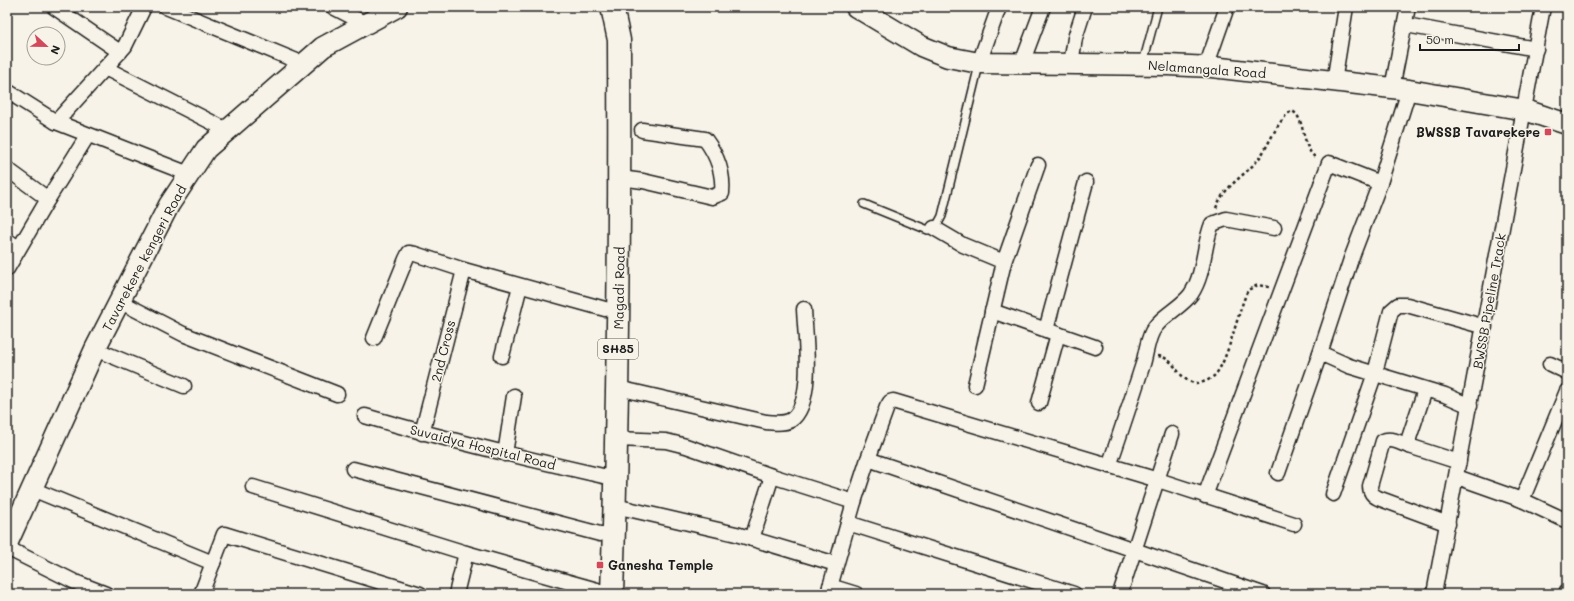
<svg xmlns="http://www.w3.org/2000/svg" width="1574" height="601" font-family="Mali,sans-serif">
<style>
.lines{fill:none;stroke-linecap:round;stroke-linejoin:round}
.service-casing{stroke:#1c1c1c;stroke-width:10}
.minor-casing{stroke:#1c1c1c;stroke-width:17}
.secondary-casing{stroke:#1c1c1c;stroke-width:23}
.primary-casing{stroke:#1c1c1c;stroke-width:25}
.path{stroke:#1c1c1c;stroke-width:2.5;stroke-dasharray:3 3;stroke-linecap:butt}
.service{stroke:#f7f3e8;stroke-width:7}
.minor{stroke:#f7f3e8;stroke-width:14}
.secondary{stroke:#f7f3e8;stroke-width:20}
.primary{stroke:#f7f3e8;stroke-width:22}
.poi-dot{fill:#d1495b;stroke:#f7f3e8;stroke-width:1.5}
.labels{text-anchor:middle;stroke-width:3;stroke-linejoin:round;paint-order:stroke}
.shield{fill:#f7f3e8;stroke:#5e5c59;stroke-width:1}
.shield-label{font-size:12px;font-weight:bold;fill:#1c1c1c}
.street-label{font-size:13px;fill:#1c1c1c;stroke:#f7f3e8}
.poi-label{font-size:13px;font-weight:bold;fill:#1c1c1c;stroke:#f7f3e8;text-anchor:end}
</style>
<rect width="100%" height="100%" fill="#f7f3e8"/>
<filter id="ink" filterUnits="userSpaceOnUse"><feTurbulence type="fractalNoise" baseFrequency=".025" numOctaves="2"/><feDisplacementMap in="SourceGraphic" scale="8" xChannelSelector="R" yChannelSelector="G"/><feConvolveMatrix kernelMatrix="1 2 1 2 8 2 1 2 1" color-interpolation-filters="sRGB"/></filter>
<g filter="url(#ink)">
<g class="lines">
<defs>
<g id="service">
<polyline points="1143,63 1158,7"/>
<path d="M 864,204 L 928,230 C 936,228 938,224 942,216 L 979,65"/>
</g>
<g id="minor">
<polyline points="54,7 120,52"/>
<polyline points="166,7 304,64"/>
<polyline points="333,7 366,24"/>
<polyline points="1406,25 1536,49"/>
<polyline points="979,63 999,7"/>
<polyline points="1022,63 1043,7"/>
<polyline points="1071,64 1075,38 1085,7"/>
<polyline points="1206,67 1227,7"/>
<polyline points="105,68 227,130"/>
<polyline points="1334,82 1346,7"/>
<polyline points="1392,88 1408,7"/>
<polyline points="1409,90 1380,183 1351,259 1320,353 1349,366 1445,395 1470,406"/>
<polyline points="7,91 56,122 189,174"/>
<polyline points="56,122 125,46 144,7"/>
<polyline points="7,169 48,199 88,135"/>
<path d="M 620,178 L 643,181 L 712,197 L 722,193 C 724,172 717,155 705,139 L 642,130"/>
<polyline points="934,228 963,245 1004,262"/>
<polyline points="7,240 18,248"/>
<polyline points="7,269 48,199"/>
<polyline points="119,301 183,334 337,394"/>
<polyline points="992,311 1095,347"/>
<polyline points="1046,330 1086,182"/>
<polyline points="374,338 406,259 409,253 415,254 464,270 605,309"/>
<polyline points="95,349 184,386"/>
<polyline points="502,356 520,286"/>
<polyline points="1550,364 1567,372"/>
<polyline points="975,385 1004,262 1038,165"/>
<path d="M 618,388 L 766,422 C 774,423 784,424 791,420 C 815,404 805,335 804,309"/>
<polyline points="1425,390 1409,438 1409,446 1459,462"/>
<polyline points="1039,403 1058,334"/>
<path d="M 365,416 C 443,439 523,458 603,476"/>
<polyline points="422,433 464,270"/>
<polyline points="617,439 666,441 686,446 772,476 854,502"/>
<path d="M 1409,446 C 1400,443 1391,437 1383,441 L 1370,486 C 1370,492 1372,495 1378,498 L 1448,524"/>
<polyline points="505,454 514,396"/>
<polyline points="868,459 1263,594"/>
<path d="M 1109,466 C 1121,432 1132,398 1143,364 C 1146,354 1147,342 1152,332 C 1159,317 1181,308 1191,294 C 1205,273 1203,246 1212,224 L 1226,219 L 1274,228"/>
<polyline points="353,469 600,534"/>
<polyline points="1278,473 1320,353"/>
<polyline points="1457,477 1522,500 1567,521"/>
<polyline points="253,487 466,553 597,590"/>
<polyline points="32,489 213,563"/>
<polyline points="1333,494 1375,373 1391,311 1398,305 1407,305 1485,327"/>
<polyline points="1205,496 1329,163 1380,183"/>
<polyline points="1522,500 1567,391"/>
<polyline points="615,506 736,534 836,564"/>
<polyline points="848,523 1074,594"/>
<polyline points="752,539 772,476"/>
<polyline points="7,548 75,582 106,594"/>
<polyline points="830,586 856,594"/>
<polyline points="201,594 224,534 420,594"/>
<polyline points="456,594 466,553"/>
<polyline points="828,594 854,502 868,459 887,407 890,402 893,401 1158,480 1294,524"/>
<polyline points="1120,594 1172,434"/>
<polyline points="1434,594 1543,7"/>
<polyline points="1566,594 1567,591"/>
</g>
<g id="secondary">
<polyline points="856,7 921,46 948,57 979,63 1168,65 1212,67 1409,90 1525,110 1567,124"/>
<polyline points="7,544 95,349 169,205 206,149 323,47 397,7"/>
</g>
<path id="primary" d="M 612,7 L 619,40 C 620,225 618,409 612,594"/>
</defs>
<use href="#service" class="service-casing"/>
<use href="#minor" class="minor-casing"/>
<use href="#secondary" class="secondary-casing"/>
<use href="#primary" class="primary-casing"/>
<g class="path">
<path d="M 1216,208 C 1225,184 1246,176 1260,157 C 1269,145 1279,117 1292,111 C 1306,117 1301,150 1317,158"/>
<path d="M 1158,356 C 1175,358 1177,377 1191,382 C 1199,385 1208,381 1214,376 C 1228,363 1238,310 1248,290 L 1258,285 L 1269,287"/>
</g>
<use href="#service" class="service"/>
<use href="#minor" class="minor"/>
<use href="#secondary" class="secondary"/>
<use href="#primary" class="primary"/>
</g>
</g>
<g class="poi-dot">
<rect x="1544" y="128" width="8" height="8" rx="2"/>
<rect x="596" y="561" width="8" height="8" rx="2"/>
</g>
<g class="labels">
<rect class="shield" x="598" y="339" width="40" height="20" rx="3"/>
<g class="shield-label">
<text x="618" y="353">SH85</text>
</g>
<g class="street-label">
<text transform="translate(1207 69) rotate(4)" y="5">Nelamangala Road</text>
<text transform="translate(144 258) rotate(-62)" y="5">Tavarekere kengeri Road</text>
<text transform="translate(619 288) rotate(-89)" y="5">Magadi Road</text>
<text transform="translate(1489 301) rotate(-80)" y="5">BWSSB Pipeline Track</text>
<text transform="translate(443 351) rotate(-76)" y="5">2nd Cross</text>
<text transform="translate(483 447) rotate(14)" y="5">Suvaidya Hospital Road</text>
</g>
<g class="poi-label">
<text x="1540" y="137">BWSSB Tavarekere</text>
<text x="608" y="570" text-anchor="start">Ganesha Temple</text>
</g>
</g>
<rect width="1574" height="601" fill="none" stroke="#f7f3e8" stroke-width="24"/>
<rect x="12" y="12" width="1550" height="577" fill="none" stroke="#1c1c1c" stroke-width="1.5" filter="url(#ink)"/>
<g transform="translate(46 46) rotate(112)"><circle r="19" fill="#f7f3e8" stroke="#9f9d96"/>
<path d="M0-3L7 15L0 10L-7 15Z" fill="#d1495b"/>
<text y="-6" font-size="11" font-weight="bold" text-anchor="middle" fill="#1c1c1c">N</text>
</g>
<path d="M1420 44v6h99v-6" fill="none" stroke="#1c1c1c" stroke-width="2"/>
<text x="1426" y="44" font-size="12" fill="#1c1c1c" stroke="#f7f3e8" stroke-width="3" paint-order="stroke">50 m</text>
</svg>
